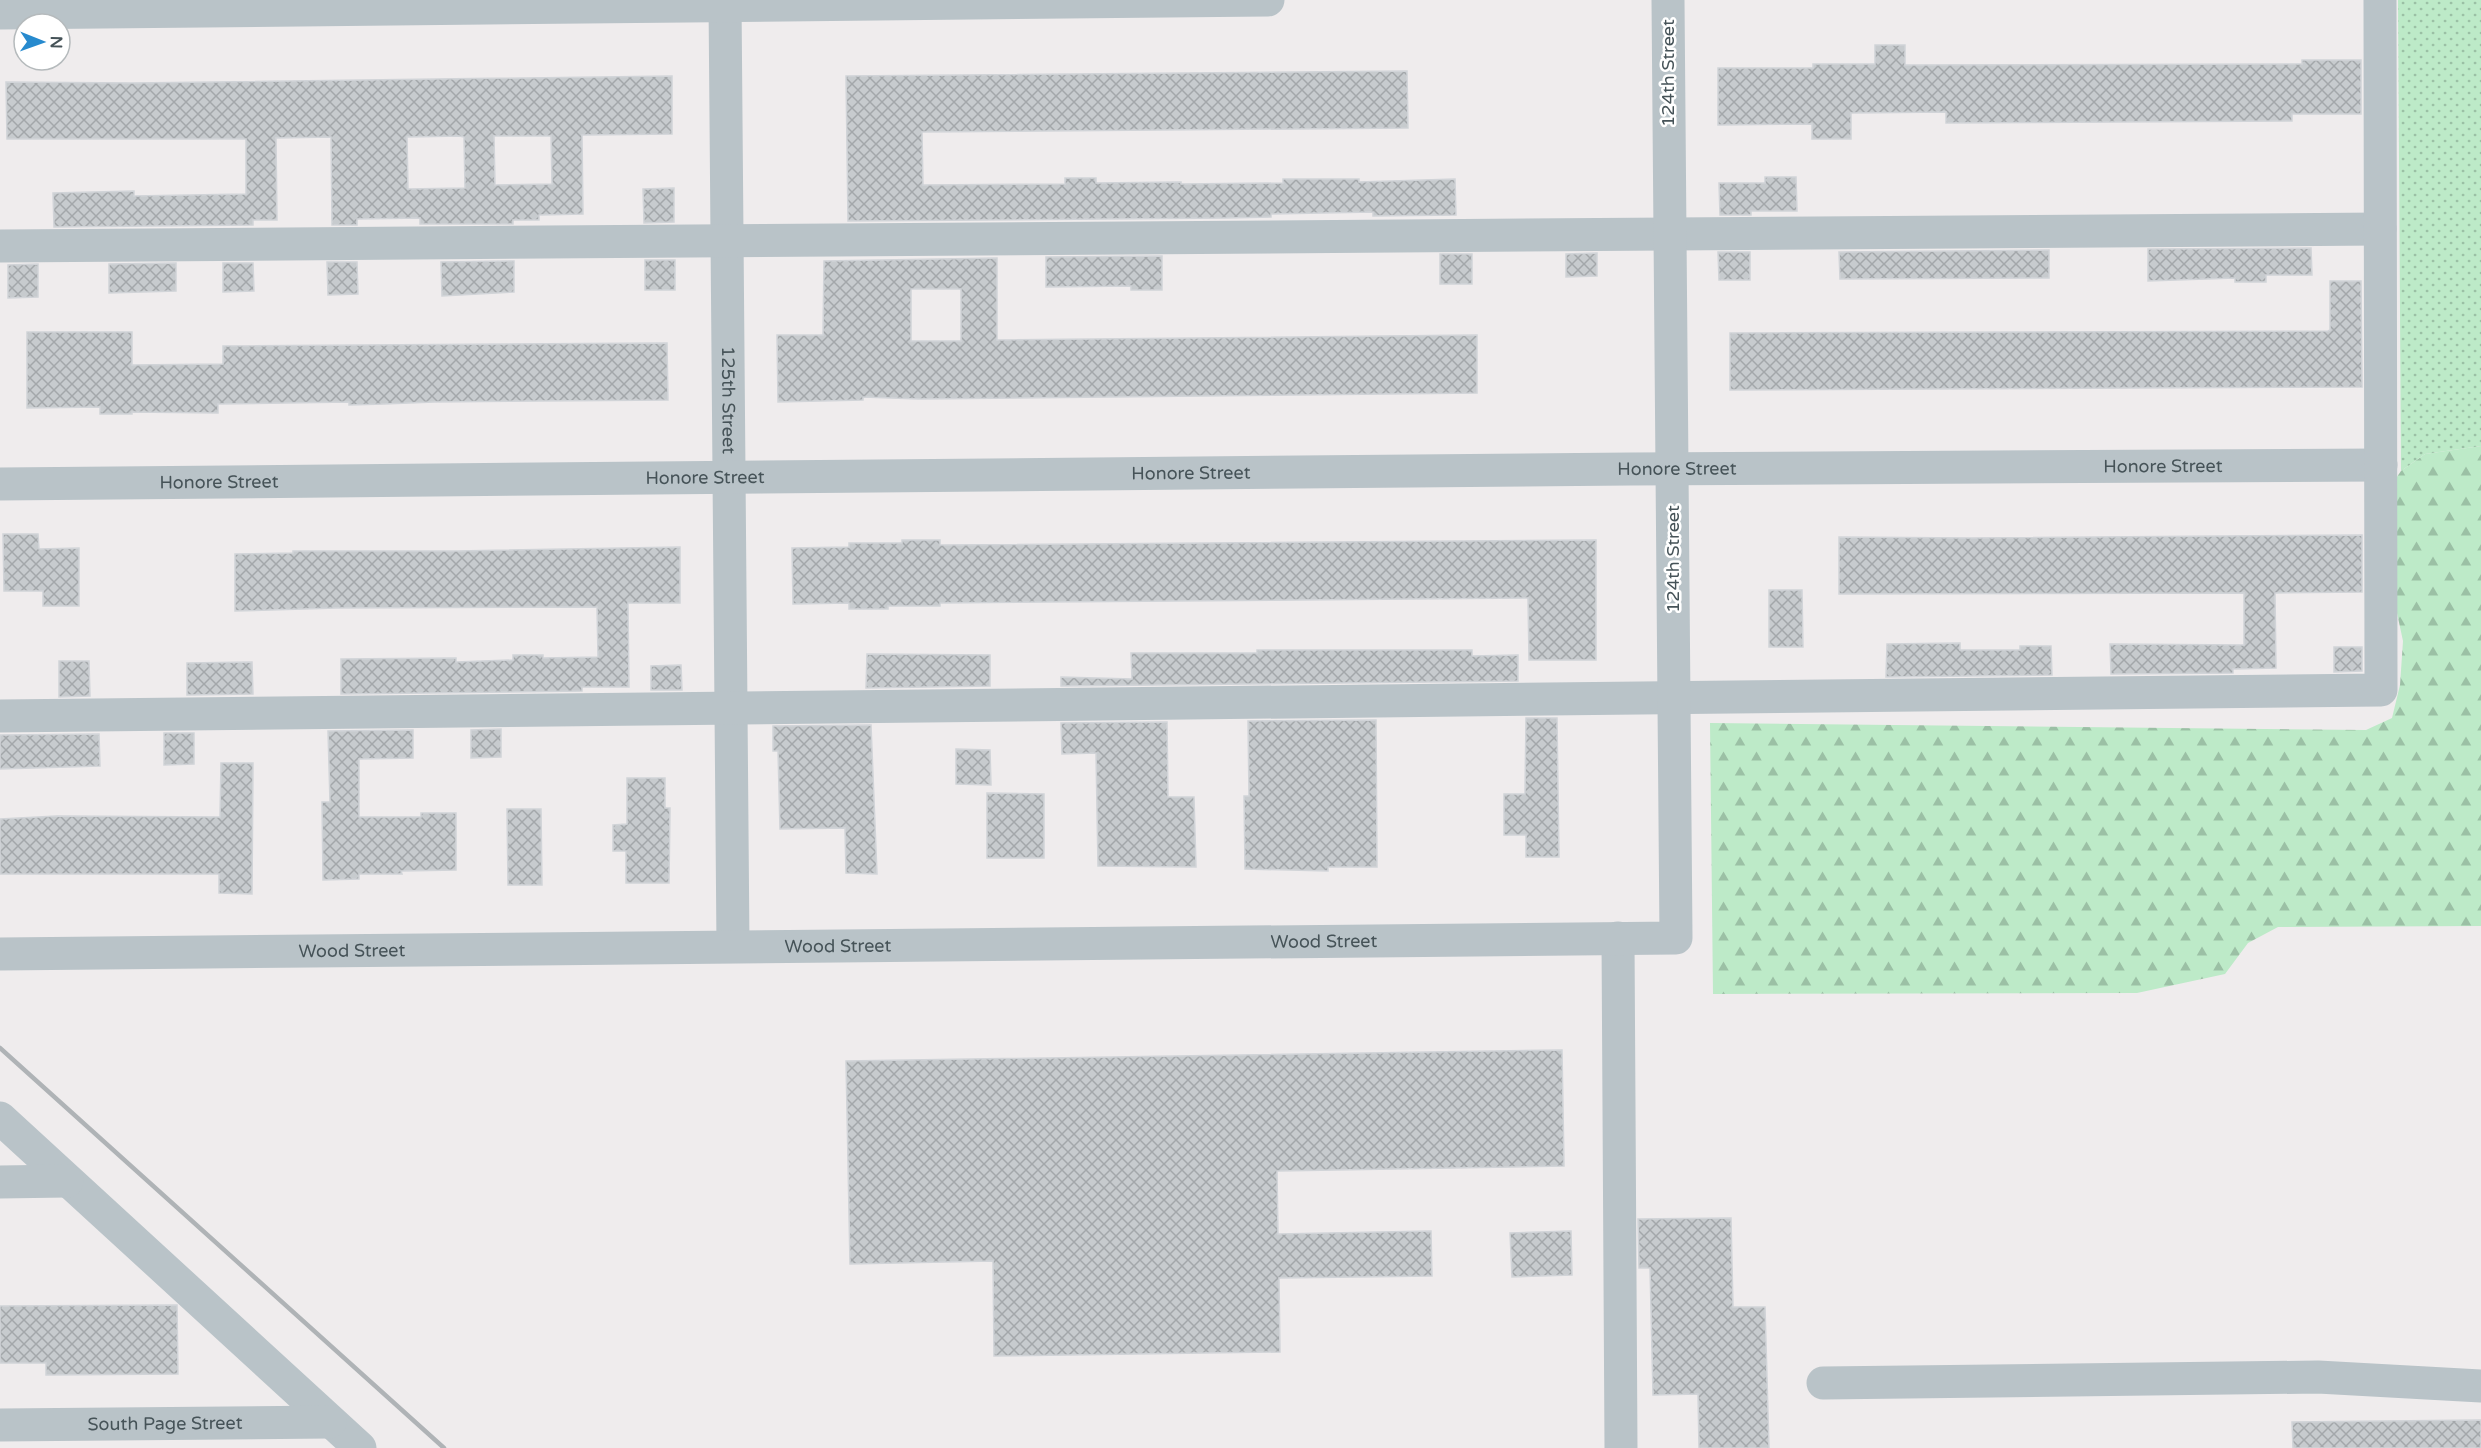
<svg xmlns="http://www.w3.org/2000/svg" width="2481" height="1448" font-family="'Varela Round',sans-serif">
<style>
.forest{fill:url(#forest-firs)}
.park{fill:url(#park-dots)}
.building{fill:url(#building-cross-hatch);stroke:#d1d4d8;stroke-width:1.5;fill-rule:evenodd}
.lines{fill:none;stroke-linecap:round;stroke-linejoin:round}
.minor{stroke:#b9c3c8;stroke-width:33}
.rail{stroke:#afb3b6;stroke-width:4.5}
.labels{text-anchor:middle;stroke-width:5;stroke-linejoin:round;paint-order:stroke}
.street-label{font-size:18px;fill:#465358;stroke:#fff}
</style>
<defs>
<pattern id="forest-firs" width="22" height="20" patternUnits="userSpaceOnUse" patternTransform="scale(1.5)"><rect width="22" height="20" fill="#bdeac8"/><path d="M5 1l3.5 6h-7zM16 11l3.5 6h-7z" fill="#9bc0a5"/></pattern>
<pattern id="park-dots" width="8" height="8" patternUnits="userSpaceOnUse" patternTransform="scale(1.5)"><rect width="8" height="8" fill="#bdeac8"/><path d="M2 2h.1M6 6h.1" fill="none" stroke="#9bc0a5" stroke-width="1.8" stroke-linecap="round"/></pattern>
<pattern id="building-cross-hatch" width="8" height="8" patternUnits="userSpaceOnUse" patternTransform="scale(1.5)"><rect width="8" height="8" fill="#c7cbce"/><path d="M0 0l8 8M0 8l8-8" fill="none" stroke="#a3a7aa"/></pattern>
</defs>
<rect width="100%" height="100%" fill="#efeced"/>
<polygon class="forest" points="2481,446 2481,926 2278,927 2248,943 2225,974 2137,993 1713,994 1710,723 2366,730 2392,718 2400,685 2403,641 2391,585 2390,487 2401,471 2425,454"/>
<polygon class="park" points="2398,0 2481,0 2481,446 2425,454 2401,471"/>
<g class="building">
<polygon points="1875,45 1905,45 1905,65 2302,64 2302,60 2361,60 2361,114 2292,114 2292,121 1946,123 1946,112 1851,113 1851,139 1812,139 1812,124 1718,125 1718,68 1813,68 1813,64 1875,64"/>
<polygon points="1407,71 1408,128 922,132 923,185 1065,184 1065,178 1096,178 1096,183 1181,182 1181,184 1283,183 1283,179 1359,179 1359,182 1455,179 1456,215 1373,216 1373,212 1271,214 1271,217 1227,218 848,221 846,76"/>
<path d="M 672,76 L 672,134 L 582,135 L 583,214 L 539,215 L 539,220 L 513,220 L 513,224 L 420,224 L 420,218 L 357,219 L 357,225 L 332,225 L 331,137 L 276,138 L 277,220 L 253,220 L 253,225 L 54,227 L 53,193 L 134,191 L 134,196 L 246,194 L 246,139 L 7,139 L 6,82 L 132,83 ZM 459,136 L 464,137 L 465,188 L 408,189 L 407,137 ZM 494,136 L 551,136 L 552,184 L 495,185 Z"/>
<polygon points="1765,177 1796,177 1797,211 1751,211 1751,215 1720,215 1719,183 1765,183"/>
<polygon points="674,188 674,222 644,223 643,189"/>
<polygon points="2311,248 2312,275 2266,275 2266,282 2235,282 2235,278 2148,281 2148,249"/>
<polygon points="2049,250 2049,278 1840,279 1839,252"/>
<polygon points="1718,252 1750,252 1750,280 1719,280"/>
<polygon points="1597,253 1597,276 1566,277 1566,254"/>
<rect x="1440" y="254" width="32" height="30"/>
<polygon points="1162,256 1162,290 1131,290 1131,286 1046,287 1046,257"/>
<path d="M 997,258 L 997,340 L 1477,335 L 1477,393 L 919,399 L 863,397 L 863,400 L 778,402 L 777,335 L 823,335 L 824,261 ZM 911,289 L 961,289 L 961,341 L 911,341 Z"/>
<rect x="645" y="260" width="30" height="30"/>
<polygon points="514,261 514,292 442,296 441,262"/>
<polygon points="327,262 357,262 358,294 328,295"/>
<polygon points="176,263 176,291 109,293 109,264"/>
<polygon points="223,263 253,263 254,291 223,292"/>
<polygon points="38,264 38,297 8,298 8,265"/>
<polygon points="2330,281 2361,281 2362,387 1730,390 1730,333 2328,331 2330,330"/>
<polygon points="27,332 132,332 132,365 223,364 223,346 667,343 668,400 434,402 384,404 349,405 349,402 218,404 218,413 132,412 132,414 100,414 100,407 27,408"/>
<polygon points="3,534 38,534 39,549 79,548 79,606 43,606 43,591 4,591"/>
<polygon points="2362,535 2362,592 2275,593 2276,668 2233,669 2233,673 2111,674 2110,644 2244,645 2244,593 1839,594 1839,537 1970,538"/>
<polygon points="902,540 940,540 940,545 1596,540 1596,660 1529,660 1528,598 940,603 940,606 888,606 888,609 849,609 849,603 793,604 792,548 849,547 849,543 902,543"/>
<polygon points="680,547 680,603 628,603 629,687 582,687 582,691 341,694 341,659 456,658 456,662 513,660 513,655 543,655 543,658 598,657 597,607 336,608 235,611 235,554 293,553 293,551 457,551"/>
<polygon points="1769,590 1802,590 1803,647 1769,647"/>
<polygon points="1960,643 1960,650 2020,650 2020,646 2051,646 2052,675 1886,677 1887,644"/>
<polygon points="2334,647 2362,647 2362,671 2334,672"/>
<polygon points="1257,650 1472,650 1472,656 1518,655 1518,681 1061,686 1061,677 1132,679 1131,653 1257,653"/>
<polygon points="867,654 990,655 990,686 866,688"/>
<polygon points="59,661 89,661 90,696 59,697"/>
<polygon points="252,662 253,694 187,695 187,663"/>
<polygon points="681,665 682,690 651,690 651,666"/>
<polygon points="1526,718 1557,718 1559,857 1526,857 1526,835 1504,835 1504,794 1525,794"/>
<polygon points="1376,720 1377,867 1328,867 1328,871 1245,869 1244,796 1249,796 1248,721"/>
<polygon points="1167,722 1168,797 1194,797 1196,867 1098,866 1096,753 1062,754 1061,723"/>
<polygon points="871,725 877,874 846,873 845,828 780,829 778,751 773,751 773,726"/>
<polygon points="501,729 501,757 471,758 471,730"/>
<polygon points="413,730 413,758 359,759 359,817 421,817 421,813 456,813 456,870 401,871 402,874 359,874 359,879 323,880 322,802 330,802 328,731"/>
<polygon points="164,733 194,733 194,764 164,765"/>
<polygon points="99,734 100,766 0,769 0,735"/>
<polygon points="956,749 990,750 991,785 956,784"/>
<polygon points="221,763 253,763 252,894 219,893 219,874 0,874 0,819 57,816 220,817"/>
<polygon points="627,778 665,778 665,808 670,808 669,883 626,883 626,851 613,851 613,825 627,824"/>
<polygon points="987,793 1044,794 1044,858 987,858"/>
<polygon points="507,809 541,809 542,885 508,885"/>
<polygon points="1562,1050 1564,1166 1277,1171 1278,1234 1431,1231 1432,1276 1279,1278 1280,1352 994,1356 993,1261 850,1264 846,1061"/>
<polygon points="1731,1218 1733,1307 1765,1307 1769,1448 1699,1448 1698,1394 1653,1395 1650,1268 1639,1268 1638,1219"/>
<polygon points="1571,1231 1572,1275 1512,1277 1510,1233"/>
<polygon points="177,1305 178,1374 46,1375 46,1363 0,1363 0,1306"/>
<polygon points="2481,1420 2481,1448 2293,1448 2292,1422"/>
</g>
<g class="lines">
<g class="minor">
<path id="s1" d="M 725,0 L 733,946"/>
<polyline points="0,13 1268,0"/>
<polyline points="0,246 2380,229"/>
<path id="s2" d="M 0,484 L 1630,469 L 2381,465"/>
<polyline points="0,716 2381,690 2380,0"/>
<polyline points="1618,938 1621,1448"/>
<path id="s3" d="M 0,954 L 1676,938 L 1668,0"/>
<polyline points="0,1118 360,1448"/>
<polyline points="0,1182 67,1181"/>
<polyline points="1823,1383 2318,1377 2481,1386"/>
<path id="s4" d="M 0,1425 L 330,1422"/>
</g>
<polyline class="rail" points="0,1048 444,1448"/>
</g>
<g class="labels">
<g class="street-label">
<text transform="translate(1668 73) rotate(-90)" y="6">124th Street</text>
<text dy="6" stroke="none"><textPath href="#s1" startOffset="400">125th Street</textPath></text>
<text dy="6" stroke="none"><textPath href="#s2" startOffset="2163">Honore Street</textPath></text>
<text dy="6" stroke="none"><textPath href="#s2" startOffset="1677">Honore Street</textPath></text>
<text dy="6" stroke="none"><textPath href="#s2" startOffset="1191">Honore Street</textPath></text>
<text dy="6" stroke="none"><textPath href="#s2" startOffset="705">Honore Street</textPath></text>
<text dy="6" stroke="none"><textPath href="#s2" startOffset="219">Honore Street</textPath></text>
<text transform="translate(1673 559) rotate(-90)" y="6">124th Street</text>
<text dy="6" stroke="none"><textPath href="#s3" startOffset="1324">Wood Street</textPath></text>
<text dy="6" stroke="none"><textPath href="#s3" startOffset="838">Wood Street</textPath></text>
<text dy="6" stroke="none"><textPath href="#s3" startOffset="352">Wood Street</textPath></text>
<text dy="6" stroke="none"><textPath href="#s4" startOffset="165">South Page Street</textPath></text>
</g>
</g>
<g transform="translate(42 42) rotate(91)"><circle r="28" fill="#ffffff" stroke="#b5babc" stroke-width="1.5"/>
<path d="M0-4.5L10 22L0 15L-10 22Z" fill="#278ace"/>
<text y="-9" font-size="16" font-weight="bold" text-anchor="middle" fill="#465358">N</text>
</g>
</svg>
